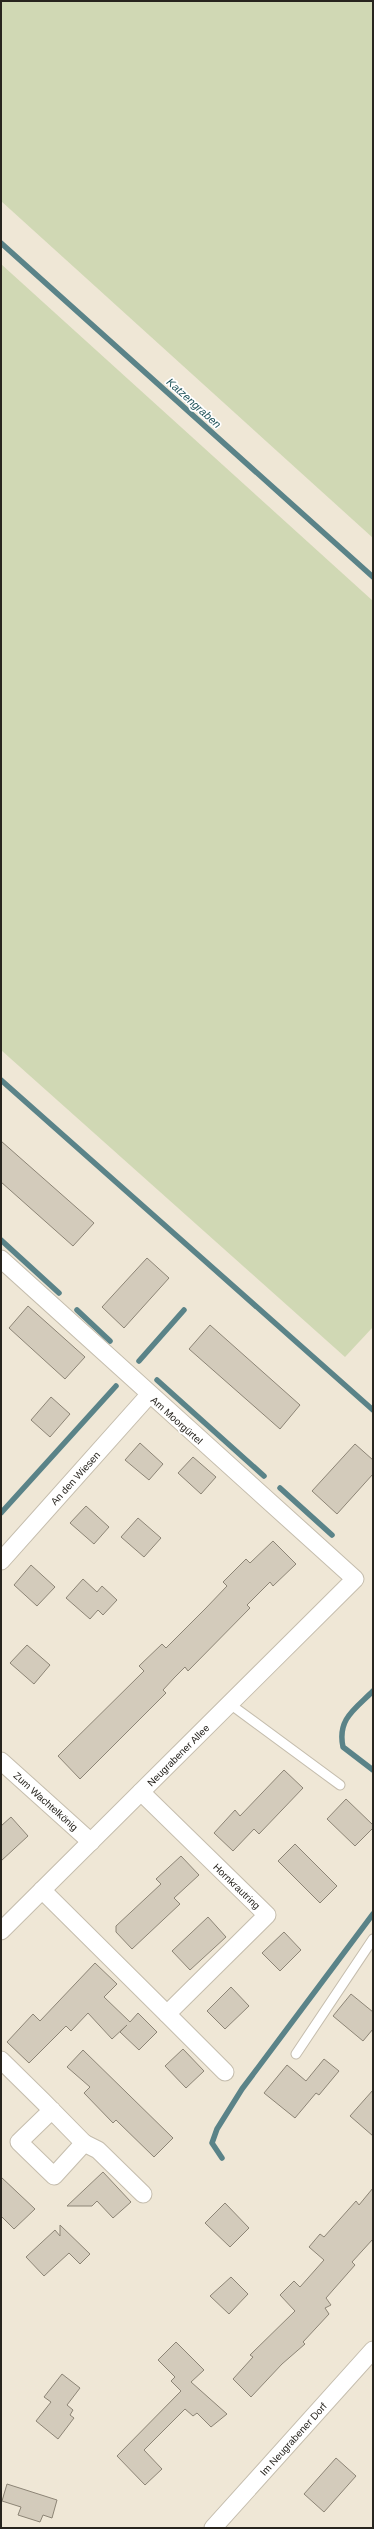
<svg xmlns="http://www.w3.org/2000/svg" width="374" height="2529" font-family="Helvetica,sans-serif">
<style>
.green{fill:#d0d8b4}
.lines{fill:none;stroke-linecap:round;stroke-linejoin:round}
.stream{stroke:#5a8388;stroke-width:5.5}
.building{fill:#d3cbbb;stroke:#8d8576}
.lane-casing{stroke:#c5bdad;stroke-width:11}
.street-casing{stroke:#c5bdad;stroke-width:19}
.lane{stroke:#fff;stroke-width:9}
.street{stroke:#fff;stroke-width:17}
.labels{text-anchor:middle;stroke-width:3.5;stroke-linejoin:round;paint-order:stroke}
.street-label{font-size:10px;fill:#27241e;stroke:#fff}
.water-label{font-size:11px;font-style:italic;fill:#1f535a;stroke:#fff}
</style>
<rect width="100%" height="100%" fill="#efe7d6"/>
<g class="green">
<polygon points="1,1 373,1 373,538 1,201"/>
<polygon points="1,264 373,601 373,1327 345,1357 1,1050"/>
</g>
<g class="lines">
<g class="stream">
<polyline points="1,243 373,577"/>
<polyline points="1,1080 373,1410"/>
<polyline points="1,1240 59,1293"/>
<polyline points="77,1310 110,1341"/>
<polyline points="139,1361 184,1310"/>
<polyline points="157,1380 264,1476"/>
<polyline points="280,1488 332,1535"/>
<polyline points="1,1513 116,1386"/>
<path d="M 373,1691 C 355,1709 337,1719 343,1747 L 373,1770"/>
<polyline points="222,2158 212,2143 217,2129 242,2089 373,1914"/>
</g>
</g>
<g class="building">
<polygon points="1,1141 94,1223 73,1246 1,1182"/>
<polygon points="147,1258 169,1278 124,1328 102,1307"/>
<polygon points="28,1306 85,1357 65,1379 9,1328"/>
<polygon points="210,1325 300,1405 280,1429 189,1349"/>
<polygon points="51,1397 70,1414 50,1437 31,1420"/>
<polygon points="140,1443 163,1464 149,1480 125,1460"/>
<polygon points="355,1444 373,1460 373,1474 337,1514 312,1491"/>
<polygon points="193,1457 216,1477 201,1494 178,1473"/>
<polygon points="86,1506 109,1527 94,1544 70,1523"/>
<polygon points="138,1518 161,1538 144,1557 121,1537"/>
<polygon points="273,1541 296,1564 273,1586 270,1582 247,1605 250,1608 188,1671 185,1667 174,1678 163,1690 166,1693 80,1779 58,1756 144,1671 139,1666 162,1644 166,1648 206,1608 227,1586 223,1582 246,1559 250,1563"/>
<polygon points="31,1565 55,1587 37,1606 14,1585"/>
<polygon points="83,1579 97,1592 102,1586 117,1600 103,1615 98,1610 90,1619 66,1598"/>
<polygon points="27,1645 50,1665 34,1684 10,1663"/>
<polygon points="284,1770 303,1788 259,1834 254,1829 233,1851 214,1833 235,1810 240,1816"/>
<polygon points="346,1799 373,1825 373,1828 355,1846 327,1819"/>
<polygon points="11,1817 28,1836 1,1861 1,1826"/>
<polygon points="295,1844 337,1886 320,1903 278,1861"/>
<polygon points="181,1856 199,1875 174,1898 180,1904 132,1949 116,1932 116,1926 161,1884 156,1879"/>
<polygon points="208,1917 226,1937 190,1970 172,1951"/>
<polygon points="284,1932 301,1950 280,1971 262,1953"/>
<polygon points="95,1963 117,1984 104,1997 130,2022 138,2013 157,2032 139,2050 120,2032 127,2025 112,2039 88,2013 71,2031 66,2026 29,2063 7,2042 33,2014 40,2021"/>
<polygon points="231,1987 249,2006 225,2029 207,2011"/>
<polygon points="351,1994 373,2012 373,2029 363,2041 333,2016"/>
<polygon points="183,2049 204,2071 186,2088 165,2066"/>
<polygon points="83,2050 173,2138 154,2157 116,2120 113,2123 84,2093 90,2087 67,2067"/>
<polygon points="324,2059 339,2071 319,2095 316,2093 295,2118 264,2093 287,2065 306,2081"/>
<polygon points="373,2090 373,2136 350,2116"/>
<polygon points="103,2172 131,2202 113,2218 97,2201 92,2206 67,2206"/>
<polygon points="1,2177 35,2209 14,2229 1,2216"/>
<polygon points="373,2188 373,2239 352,2262 355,2265 326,2298 331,2305 325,2308 329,2314 303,2342 305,2344 282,2364 251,2397 233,2379 253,2357 250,2355 295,2311 280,2295 294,2281 300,2287 324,2260 309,2247 320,2234 324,2237 356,2201 359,2205"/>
<polygon points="225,2203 249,2228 230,2247 205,2223"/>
<polygon points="60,2225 90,2254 80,2264 69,2253 44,2276 26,2257 55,2230 60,2236"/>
<polygon points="231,2277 248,2294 229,2314 210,2296"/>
<polygon points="176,2342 204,2370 191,2382 227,2414 211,2427 197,2413 193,2416 185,2409 144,2450 162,2469 145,2485 117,2456 181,2391 171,2381 175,2377 158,2360"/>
<polygon points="62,2374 80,2388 67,2405 73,2410 70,2415 74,2418 58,2439 36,2421 51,2402 44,2397"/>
<polygon points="336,2458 356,2476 324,2512 304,2494"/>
<polygon points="7,2484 57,2500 52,2518 43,2515 40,2522 18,2515 21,2507 2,2501"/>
</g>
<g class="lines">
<defs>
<g id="lane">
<polyline points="230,1704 340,1785"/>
<polyline points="296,2054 373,1939"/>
</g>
<g id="street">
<polyline points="1,1259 355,1579 1,1931"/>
<polyline points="1,1561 149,1395"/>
<polyline points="1,1761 91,1842"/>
<polyline points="42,1890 167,2014 267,1915 141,1792"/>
<polyline points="167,2014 225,2072"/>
<path d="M 1,2060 C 29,2087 57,2115 84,2143 L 54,2176 L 19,2142 L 52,2110"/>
<polyline points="84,2143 98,2150 143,2194"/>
<polyline points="213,2528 373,2350"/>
</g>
</defs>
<use href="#lane" class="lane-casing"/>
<use href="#street" class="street-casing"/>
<use href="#lane" class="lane"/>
<use href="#street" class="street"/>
</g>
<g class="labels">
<g class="street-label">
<text transform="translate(177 1420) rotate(42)" y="4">Am Moorgürtel</text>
<text transform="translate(75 1478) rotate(-48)" y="4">An den Wiesen</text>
<text transform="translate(178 1755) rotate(-45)" y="4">Neugrabener Allee</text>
<text transform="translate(46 1801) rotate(42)" y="4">Zum Wachtelkönig</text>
<text transform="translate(237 1886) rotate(44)" y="4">Hornkrautring</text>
<text transform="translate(293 2439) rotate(-48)" y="4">Im Neugrabener Dorf</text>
</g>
<g class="water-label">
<text transform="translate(194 403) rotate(42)" y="4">Katzengraben</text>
</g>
</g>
<rect width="374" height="2529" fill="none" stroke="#27241e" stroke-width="4"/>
</svg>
